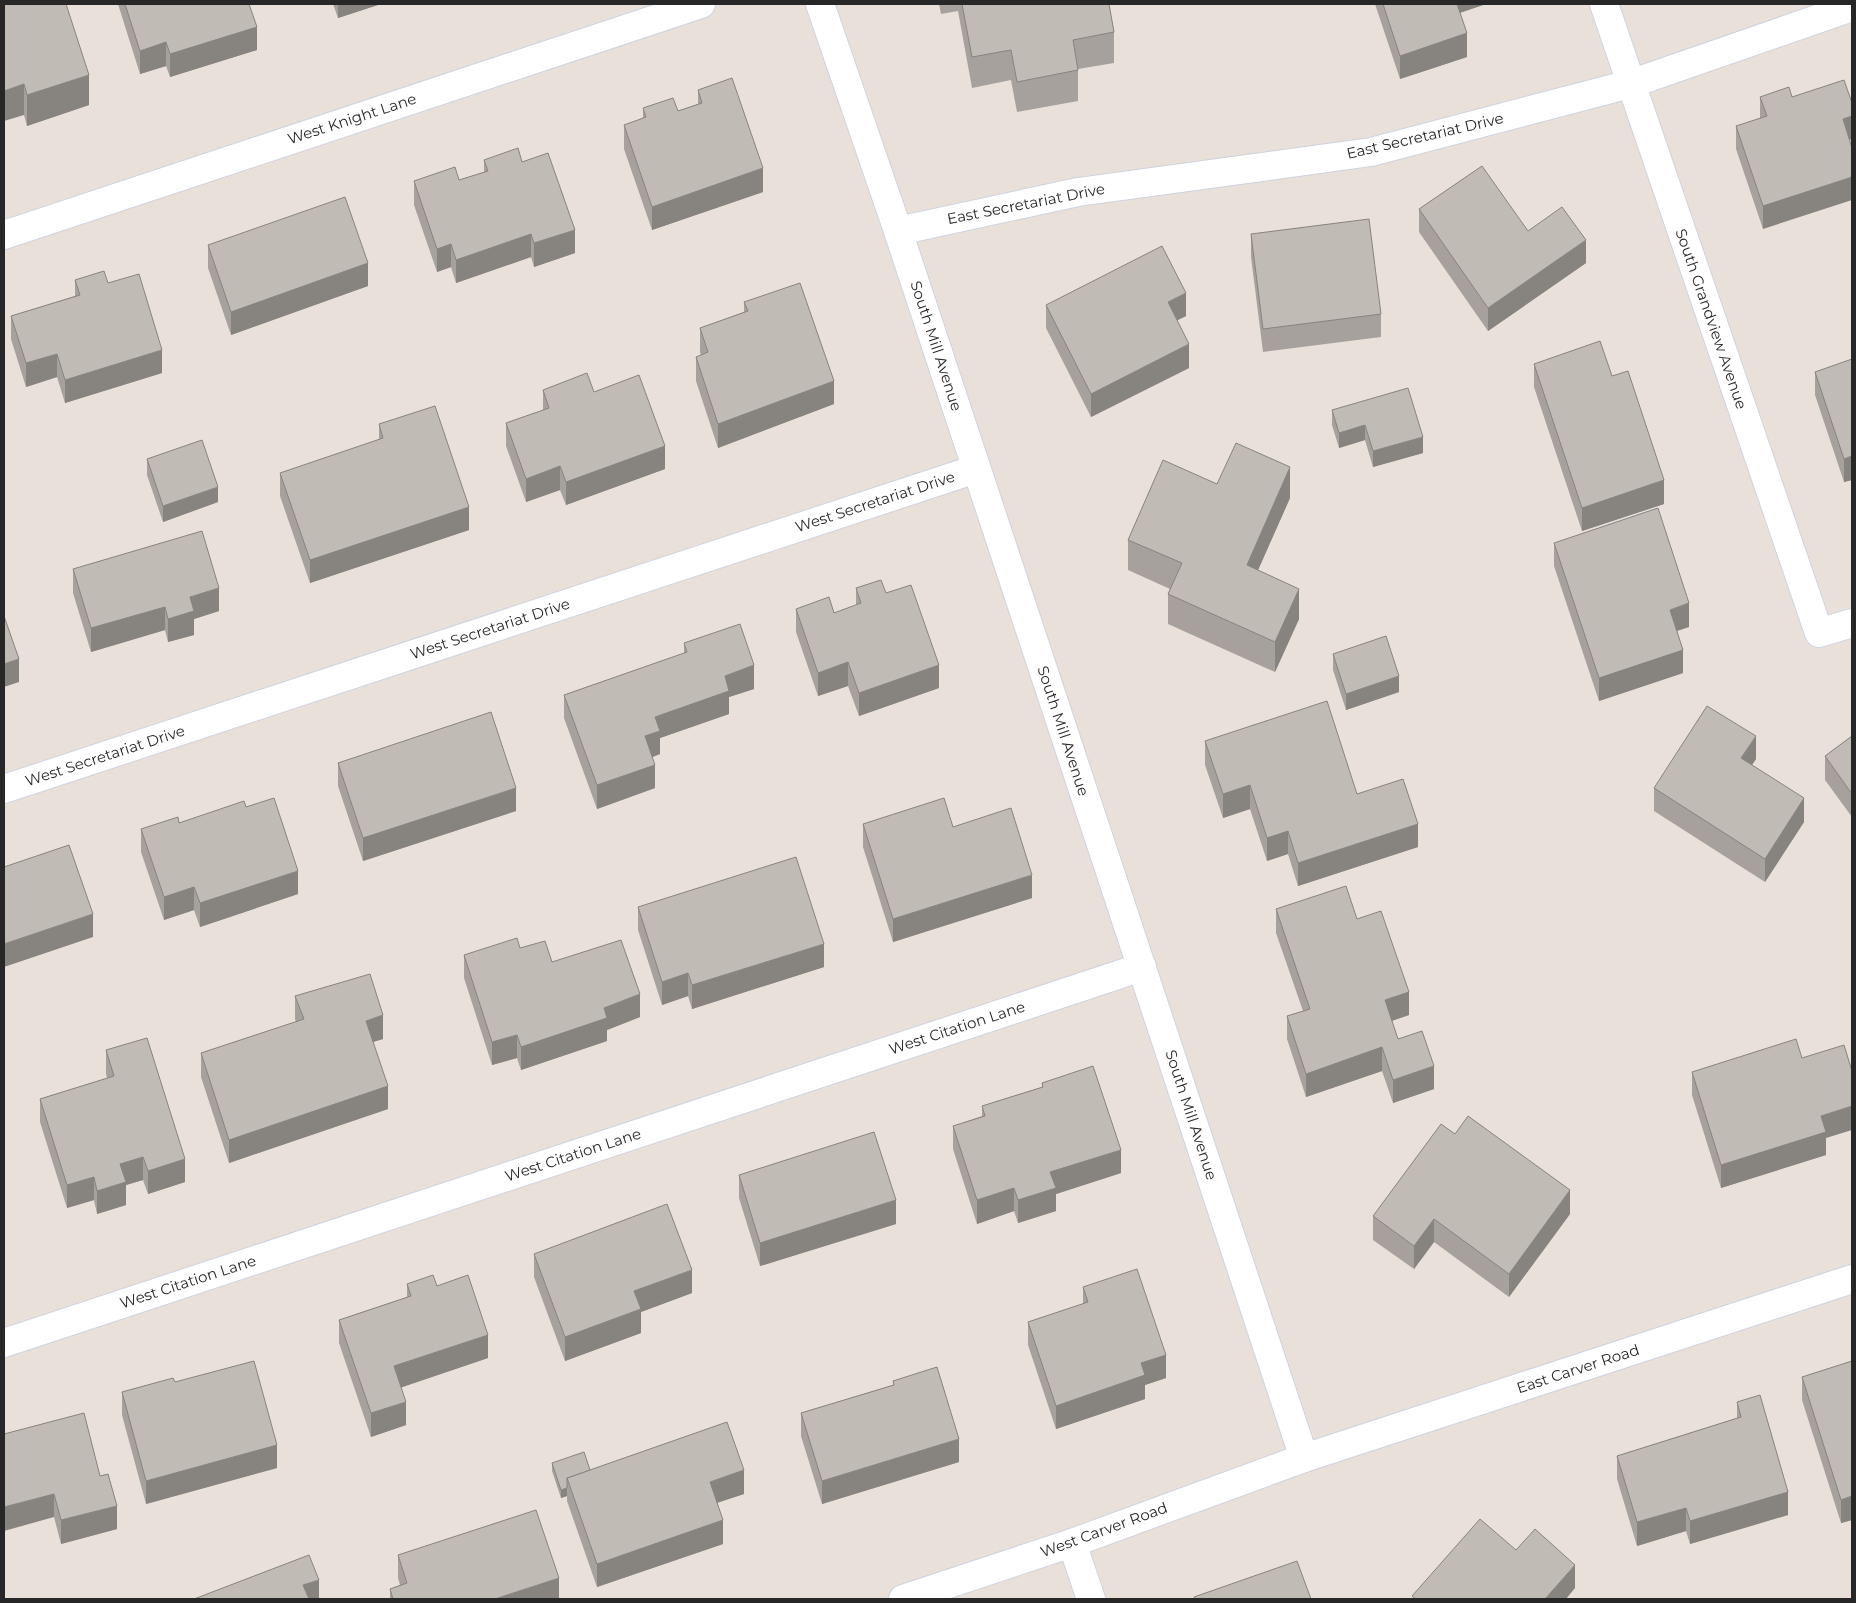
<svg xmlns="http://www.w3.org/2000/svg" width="1856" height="1603" font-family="Montserrat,sans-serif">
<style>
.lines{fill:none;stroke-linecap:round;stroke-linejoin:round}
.minor-casing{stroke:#ced2df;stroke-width:30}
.tertiary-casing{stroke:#ced2df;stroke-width:30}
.minor{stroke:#fff;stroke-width:28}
.tertiary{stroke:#fff;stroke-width:28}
.wall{fill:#a6a19c}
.shaded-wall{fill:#87837f}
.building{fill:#c1bbb5;stroke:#87837f}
.labels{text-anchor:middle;stroke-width:4;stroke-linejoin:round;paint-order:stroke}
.street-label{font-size:15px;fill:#272727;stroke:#fff}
</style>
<rect width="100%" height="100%" fill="#e9e1d9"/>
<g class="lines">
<defs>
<g id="minor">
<polyline points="1604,4 1819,633 1852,623"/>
<polyline points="898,231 1078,192 1371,152 1630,84 1852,7"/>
<polyline points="4,235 701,4"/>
<polyline points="4,789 976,469"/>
<polyline points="4,1343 1142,967"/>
<polyline points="1072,1543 1091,1599"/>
<polyline points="903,1599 1072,1543 1304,1458"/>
</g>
<polyline id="tertiary" points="820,4 898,231 1304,1458 1852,1279"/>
</defs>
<use href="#minor" class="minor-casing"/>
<use href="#tertiary" class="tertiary-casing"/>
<use href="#minor" class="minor"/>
<use href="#tertiary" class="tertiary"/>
</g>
<g class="wall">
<polygon points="4,4 89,105 27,126 24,115"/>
<polygon points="118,4 249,4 257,50 170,77 166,66 140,74"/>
<polygon points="333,4 381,4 338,18"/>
<polygon points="939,4 1109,4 1114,32 1114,63 1078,69 1078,101 1017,112 1011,80 972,88 958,11 941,14"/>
<polygon points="1375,4 1486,4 1460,13 1467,57 1400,79"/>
<polygon points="698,90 763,192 652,230 624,149 624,125 643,119 643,108 678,111 698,104"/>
<polygon points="1760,97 1792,97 1849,140 1763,229 1736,149 1736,126 1760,118"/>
<polygon points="484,160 522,162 575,253 534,267 531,257 456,283 451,267 437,272 414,205 414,181 459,180 484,172"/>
<polygon points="1419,209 1528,231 1586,263 1488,331 1419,232"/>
<polygon points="1251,234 1381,314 1381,337 1263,352 1251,257"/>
<polygon points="208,245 368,286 231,335 208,268"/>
<polygon points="75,280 108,283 162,373 65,403 57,377 26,387 11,339 11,316 75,296"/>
<polygon points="744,302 834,404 718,448 696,381 696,357 701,355 700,352 700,328 744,312"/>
<polygon points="1046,305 1186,316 1177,320 1189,368 1091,417 1046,328"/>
<polygon points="1852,359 1852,480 1844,482 1815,395 1815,372"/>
<polygon points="1534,364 1612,376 1664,504 1582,531 1534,387"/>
<polygon points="543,390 594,392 665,469 566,505 560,490 526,502 506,446 506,423 543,410"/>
<polygon points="1332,410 1423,453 1373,467 1365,440 1339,448 1332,425"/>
<polygon points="379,424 469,530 310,583 280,496 280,473 379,440"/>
<polygon points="147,459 218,502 163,522 147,475"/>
<polygon points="1217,484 1290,498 1258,570 1299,619 1275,672 1168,624 1168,594 1170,589 1128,570 1128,540"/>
<polygon points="1554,543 1689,627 1677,631 1683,673 1599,701 1554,566"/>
<polygon points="73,569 219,611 194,619 194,635 168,642 165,630 91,652 73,593"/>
<polygon points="856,588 886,593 939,688 859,716 848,686 818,696 796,632 796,609 834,613 856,605"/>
<polygon points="684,643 754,689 729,697 729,714 660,738 660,754 652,757 655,788 597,809 564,718 564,695 684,654"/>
<polygon points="1333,654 1399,692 1346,710 1333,670"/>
<polygon points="1852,736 1852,817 1825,780 1825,756"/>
<polygon points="1205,741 1357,794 1418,847 1298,886 1288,854 1267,861 1250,809 1223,818 1205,765"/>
<polygon points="1756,759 1752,765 1804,822 1765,882 1654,811 1654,788"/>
<polygon points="338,763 516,811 363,861 338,786"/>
<polygon points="246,807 298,894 200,927 194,910 164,920 141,852 141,829 179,823"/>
<polygon points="863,824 1032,898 893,942 863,847"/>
<polygon points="638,907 824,967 692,1009 688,996 662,1005 638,930"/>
<polygon points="1276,909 1357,919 1409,1015 1392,1021 1398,1039 1434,1089 1393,1103 1382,1071 1306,1097 1287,1039 1287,1016 1303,1011 1276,933"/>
<polygon points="520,948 552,962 640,1017 607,1030 607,1041 521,1070 517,1058 492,1065 464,978 464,955"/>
<polygon points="295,996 383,1039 373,1042 388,1109 229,1163 201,1077 201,1053 296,1022 295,1019"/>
<polygon points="106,1050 185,1182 148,1194 143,1180 126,1185 126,1205 97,1214 94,1200 67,1208 40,1122 40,1099 107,1078 106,1074"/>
<polygon points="1692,1072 1826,1138 1826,1155 1721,1188 1692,1095"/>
<polygon points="1042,1083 1121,1173 1056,1194 1056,1211 1018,1223 1014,1211 977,1224 953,1149 953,1126 982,1116 982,1106 1042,1087"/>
<polygon points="739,1175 896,1224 760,1266 739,1198"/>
<polygon points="1570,1214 1509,1297 1434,1242 1414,1269 1373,1240 1373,1216"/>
<polygon points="534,1254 692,1293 641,1312 641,1333 565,1361 534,1277"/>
<polygon points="407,1284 437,1286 488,1358 401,1387 406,1425 371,1437 339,1343 339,1320 407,1297"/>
<polygon points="1083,1287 1166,1378 1145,1385 1145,1399 1056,1429 1028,1345 1028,1322 1083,1304"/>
<polygon points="1852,1361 1852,1520 1841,1523 1802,1400 1802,1377"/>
<polygon points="893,1381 959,1462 822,1504 801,1436 801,1413 893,1385"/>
<polygon points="175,1382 277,1468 146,1504 122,1415 122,1392"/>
<polygon points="1737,1402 1788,1515 1690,1544 1686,1531 1637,1546 1617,1479 1617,1456 1737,1418"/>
<polygon points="4,1434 100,1476 117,1529 61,1544 54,1517"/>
<polygon points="552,1463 590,1470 744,1494 717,1503 723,1544 597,1587 567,1501 567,1496 561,1498 552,1471"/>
<polygon points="398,1555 559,1599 390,1599 390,1589 400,1585 398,1578"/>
</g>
<g class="shaded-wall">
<polygon points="338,4 381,4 338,18"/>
<polygon points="1453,4 1486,4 1453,15"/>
<polygon points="257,27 257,50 170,77 170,54"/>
<polygon points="1467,33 1467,57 1400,79 1400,56"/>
<polygon points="166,42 166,66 140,74 140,51"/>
<polygon points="89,75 89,105 27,126 27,95"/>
<polygon points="24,84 24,115 4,121 4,91"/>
<polygon points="1852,116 1852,139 1843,143 1843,119"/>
<polygon points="763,168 763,192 652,230 652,207"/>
<polygon points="1852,177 1852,200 1763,229 1763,206"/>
<polygon points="575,230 575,253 534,267 534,243"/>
<polygon points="531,234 531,257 456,283 456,260"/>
<polygon points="1586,240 1586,263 1488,331 1488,308"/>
<polygon points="451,244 451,267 437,272 437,249"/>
<polygon points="368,263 368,286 231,335 231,312"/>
<polygon points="1186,293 1186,316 1168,325 1168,302"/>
<polygon points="1189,344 1189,368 1091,417 1091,394"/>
<polygon points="162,350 162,373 65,403 65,380"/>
<polygon points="57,354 57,377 26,387 26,363"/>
<polygon points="834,381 834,404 718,448 718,424"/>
<polygon points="1365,425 1365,440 1339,448 1339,433"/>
<polygon points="1423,437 1423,453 1373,467 1373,451"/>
<polygon points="665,446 665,469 566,505 566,482"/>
<polygon points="1852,456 1852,480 1844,482 1844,459"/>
<polygon points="560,466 560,490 526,502 526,479"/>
<polygon points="1290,467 1290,498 1247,595 1247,565"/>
<polygon points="1664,480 1664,504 1582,531 1582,508"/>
<polygon points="218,487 218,502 163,522 163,506"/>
<polygon points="469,507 469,530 310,583 310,560"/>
<polygon points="219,588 219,611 194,619 194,635 168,642 168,619 190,597"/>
<polygon points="1299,589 1299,619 1275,672 1275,642"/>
<polygon points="1689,603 1689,627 1670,633 1670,610"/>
<polygon points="165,607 165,630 91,652 91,628"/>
<polygon points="1683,650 1683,673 1599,701 1599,678"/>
<polygon points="19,659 19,682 4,687 4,664"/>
<polygon points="848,662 848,686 818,696 818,673"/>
<polygon points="754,665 754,689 729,697 729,714 660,738 660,754 645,760 645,736 655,717 725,676"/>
<polygon points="939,665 939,688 859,716 859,693"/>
<polygon points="1399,676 1399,692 1346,710 1346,694"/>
<polygon points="1756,736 1756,759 1741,781 1741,758"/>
<polygon points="655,765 655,788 597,809 597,785"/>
<polygon points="1250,785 1250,809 1223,818 1223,794"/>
<polygon points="516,788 516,811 363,861 363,838"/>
<polygon points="1804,798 1804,822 1765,882 1765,859"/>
<polygon points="1418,824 1418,847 1298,886 1298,863"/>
<polygon points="1288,831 1288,854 1267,861 1267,838"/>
<polygon points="298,871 298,894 200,927 200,903"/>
<polygon points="1032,875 1032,898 893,942 893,919"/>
<polygon points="194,887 194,910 164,920 164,897"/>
<polygon points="93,914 93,937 4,967 4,944"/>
<polygon points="824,944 824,967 692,1009 692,985"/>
<polygon points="688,973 688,996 662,1005 662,982"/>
<polygon points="1409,992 1409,1015 1385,1023 1385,1000"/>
<polygon points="640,994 640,1017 607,1030 607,1041 521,1070 521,1047 604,1008"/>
<polygon points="383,1015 383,1039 366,1044 366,1021"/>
<polygon points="517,1035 517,1058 492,1065 492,1042"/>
<polygon points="1382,1047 1382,1071 1306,1097 1306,1074"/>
<polygon points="1434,1066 1434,1089 1393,1103 1393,1080"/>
<polygon points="388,1086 388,1109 229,1163 229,1140"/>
<polygon points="1852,1106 1852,1130 1826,1138 1826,1155 1721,1188 1721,1165 1821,1116"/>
<polygon points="1121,1150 1121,1173 1056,1194 1056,1211 1018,1223 1018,1200 1050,1172"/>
<polygon points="143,1157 143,1180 126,1185 126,1205 97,1214 97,1191 120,1164"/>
<polygon points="185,1159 185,1182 148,1194 148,1171"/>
<polygon points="94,1177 94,1200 67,1208 67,1185"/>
<polygon points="1014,1188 1014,1211 977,1224 977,1200"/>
<polygon points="1570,1190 1570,1214 1509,1297 1509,1274"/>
<polygon points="896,1200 896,1224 760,1266 760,1243"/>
<polygon points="1434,1219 1434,1242 1414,1269 1414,1246"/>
<polygon points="692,1270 692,1293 641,1312 641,1333 565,1361 565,1337 634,1291"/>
<polygon points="488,1335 488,1358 394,1390 394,1366"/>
<polygon points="1166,1355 1166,1378 1145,1385 1145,1399 1056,1429 1056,1406 1141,1363"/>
<polygon points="406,1402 406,1425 371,1437 371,1413"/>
<polygon points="959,1439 959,1462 822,1504 822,1481"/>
<polygon points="277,1445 277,1468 146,1504 146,1481"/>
<polygon points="744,1470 744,1494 710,1505 710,1482"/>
<polygon points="567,1488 567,1496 561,1498 561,1490"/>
<polygon points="1788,1492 1788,1515 1690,1544 1690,1521"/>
<polygon points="54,1494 54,1517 4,1531 4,1507"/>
<polygon points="1852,1496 1852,1520 1841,1523 1841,1500"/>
<polygon points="117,1506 117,1529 61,1544 61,1520"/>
<polygon points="1686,1508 1686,1531 1637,1546 1637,1522"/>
<polygon points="723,1520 723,1544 597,1587 597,1564"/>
<polygon points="1575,1565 1575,1588 1566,1599 1545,1599"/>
<polygon points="559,1578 559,1599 495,1599"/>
<polygon points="319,1580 319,1599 303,1599 303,1585"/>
</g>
<g class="building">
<polygon points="4,4 66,4 89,75 27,95 24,84 4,91"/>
<polygon points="125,4 249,4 257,27 170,54 166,42 140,51"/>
<polygon points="962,4 1109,4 1114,32 1073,40 1078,70 1017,82 1011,50 972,57"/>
<polygon points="1383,4 1457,4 1467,33 1400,56"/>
<polygon points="732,78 763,168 652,207 624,125 646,117 643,108 673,98 678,111 702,103 698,90"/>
<polygon points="1844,80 1852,103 1852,116 1843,119 1852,148 1852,177 1763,206 1736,126 1767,116 1760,97 1789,87 1792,97"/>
<polygon points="518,148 522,162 548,153 575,230 534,243 531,234 456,260 451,244 437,249 414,181 455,167 459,180 488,171 484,160"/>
<polygon points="1482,166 1528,231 1562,207 1586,240 1488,308 1419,209"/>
<polygon points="345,197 368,263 231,312 208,245"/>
<polygon points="1369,219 1381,314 1263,329 1251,234"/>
<polygon points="1162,246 1186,293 1168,302 1189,344 1091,394 1046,305"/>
<polygon points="104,271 108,283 139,274 162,350 65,380 57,354 26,363 11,316 80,295 75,280"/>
<polygon points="800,283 834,381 718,424 696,357 708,352 700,328 748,311 744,302"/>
<polygon points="1600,341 1612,376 1628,371 1664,480 1582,508 1534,364"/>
<polygon points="1852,359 1852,456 1844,459 1815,372"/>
<polygon points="587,373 594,392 639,375 665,446 566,482 560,466 526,479 506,423 549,408 543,390"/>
<polygon points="1408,388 1423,437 1373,451 1365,425 1339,433 1332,410"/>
<polygon points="435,406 469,507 310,560 280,473 383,438 379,424"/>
<polygon points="202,440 218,487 163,506 147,459"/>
<polygon points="1236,443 1290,467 1247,565 1299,589 1275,642 1168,594 1182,563 1128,540 1163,460 1217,484"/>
<polygon points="1658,508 1689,603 1670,610 1683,650 1599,678 1554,543"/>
<polygon points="202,531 219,588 190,597 194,611 168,619 165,607 91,628 73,569"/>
<polygon points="881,580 886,593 911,585 939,665 859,693 848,662 818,673 796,609 829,597 834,613 861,603 856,588"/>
<polygon points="4,616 19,659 4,664"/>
<polygon points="740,624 754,665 725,676 729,691 655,717 660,731 645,736 655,765 597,785 564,695 687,652 684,643"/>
<polygon points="1386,636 1399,676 1346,694 1333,654"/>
<polygon points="1327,701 1357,794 1403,779 1418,824 1298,863 1288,831 1267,838 1250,785 1223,794 1205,741"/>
<polygon points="1707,706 1756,736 1741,758 1804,798 1765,859 1654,788"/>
<polygon points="491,712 516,788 363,838 338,763"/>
<polygon points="1852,736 1852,794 1825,756"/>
<polygon points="274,798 298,871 200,903 194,887 164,897 141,829 178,817 179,823 244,801 246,807"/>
<polygon points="944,798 953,827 1011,808 1032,875 893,919 863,824"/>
<polygon points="69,845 93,914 4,944 4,867"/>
<polygon points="796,857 824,944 692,985 688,973 662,982 638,907"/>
<polygon points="1346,886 1357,919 1381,911 1409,992 1385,1000 1398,1039 1422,1031 1434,1066 1393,1080 1382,1047 1306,1074 1287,1016 1310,1009 1276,909"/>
<polygon points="517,938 520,948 545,941 552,962 621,940 640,994 604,1008 607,1018 521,1047 517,1035 492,1042 464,955"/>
<polygon points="370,974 383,1015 366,1021 388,1086 229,1140 201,1053 304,1019 295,996"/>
<polygon points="147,1038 185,1159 148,1171 143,1157 120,1164 126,1182 97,1191 94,1177 67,1185 40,1099 114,1076 106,1050"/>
<polygon points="1796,1039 1802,1058 1844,1045 1852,1071 1852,1106 1821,1116 1826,1132 1721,1165 1692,1072"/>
<polygon points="1093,1066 1121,1150 1050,1172 1056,1188 1018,1200 1014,1188 977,1200 953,1126 985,1116 982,1106 1043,1087 1042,1083"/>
<polygon points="1468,1116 1570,1190 1509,1274 1434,1219 1414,1246 1373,1216 1441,1124 1455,1134"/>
<polygon points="874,1132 896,1200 760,1243 739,1175"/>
<polygon points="667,1204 692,1270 634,1291 641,1309 565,1337 534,1254"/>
<polygon points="1137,1269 1166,1355 1141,1363 1145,1375 1056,1406 1028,1322 1088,1302 1083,1287"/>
<polygon points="433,1275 437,1286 468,1275 488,1335 394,1366 406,1402 371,1413 339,1320 411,1296 407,1284"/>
<polygon points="254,1361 277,1445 146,1481 122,1392 173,1378 175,1382"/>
<polygon points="1852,1361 1852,1496 1841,1500 1802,1377"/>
<polygon points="937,1367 959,1439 822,1481 801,1413 894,1385 893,1381"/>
<polygon points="1760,1395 1788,1492 1690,1521 1686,1508 1637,1522 1617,1456 1741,1417 1737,1402"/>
<polygon points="84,1413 100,1476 108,1474 117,1506 61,1520 54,1494 4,1507 4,1434"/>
<polygon points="727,1422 744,1470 710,1482 723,1520 597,1564 567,1478"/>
<polygon points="584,1452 590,1470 567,1478 567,1488 561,1490 552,1463"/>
<polygon points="536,1510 559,1578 495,1599 393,1599 390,1589 407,1583 398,1555"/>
<polygon points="1480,1519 1516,1550 1535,1529 1575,1565 1545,1599 1416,1599 1412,1596"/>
<polygon points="309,1555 319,1580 303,1585 309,1599 194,1599"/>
<polygon points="1297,1561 1311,1599 1195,1599 1194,1597"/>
</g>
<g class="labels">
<g class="street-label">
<text transform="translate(352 119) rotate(-18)" y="5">West Knight Lane</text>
<text transform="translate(1425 136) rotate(-13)" y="5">East Secretariat Drive</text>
<text transform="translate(1026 204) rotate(-11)" y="5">East Secretariat Drive</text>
<text transform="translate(1711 319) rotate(71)" y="5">South Grandview Avenue</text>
<text transform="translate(936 346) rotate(72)" y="5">South Mill Avenue</text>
<text transform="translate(875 502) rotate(-18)" y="5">West Secretariat Drive</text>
<text transform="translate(490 629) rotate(-18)" y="5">West Secretariat Drive</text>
<text transform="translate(1063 731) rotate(72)" y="5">South Mill Avenue</text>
<text transform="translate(105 756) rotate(-18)" y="5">West Secretariat Drive</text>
<text transform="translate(957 1028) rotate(-18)" y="5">West Citation Lane</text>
<text transform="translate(1191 1115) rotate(72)" y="5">South Mill Avenue</text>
<text transform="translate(573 1155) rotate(-18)" y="5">West Citation Lane</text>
<text transform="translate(188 1282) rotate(-18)" y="5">West Citation Lane</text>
<text transform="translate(1578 1369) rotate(-18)" y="5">East Carver Road</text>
<text transform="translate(1104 1530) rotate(-20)" y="5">West Carver Road</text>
</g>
</g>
<rect width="1856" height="1603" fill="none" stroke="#272727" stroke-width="10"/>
</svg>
